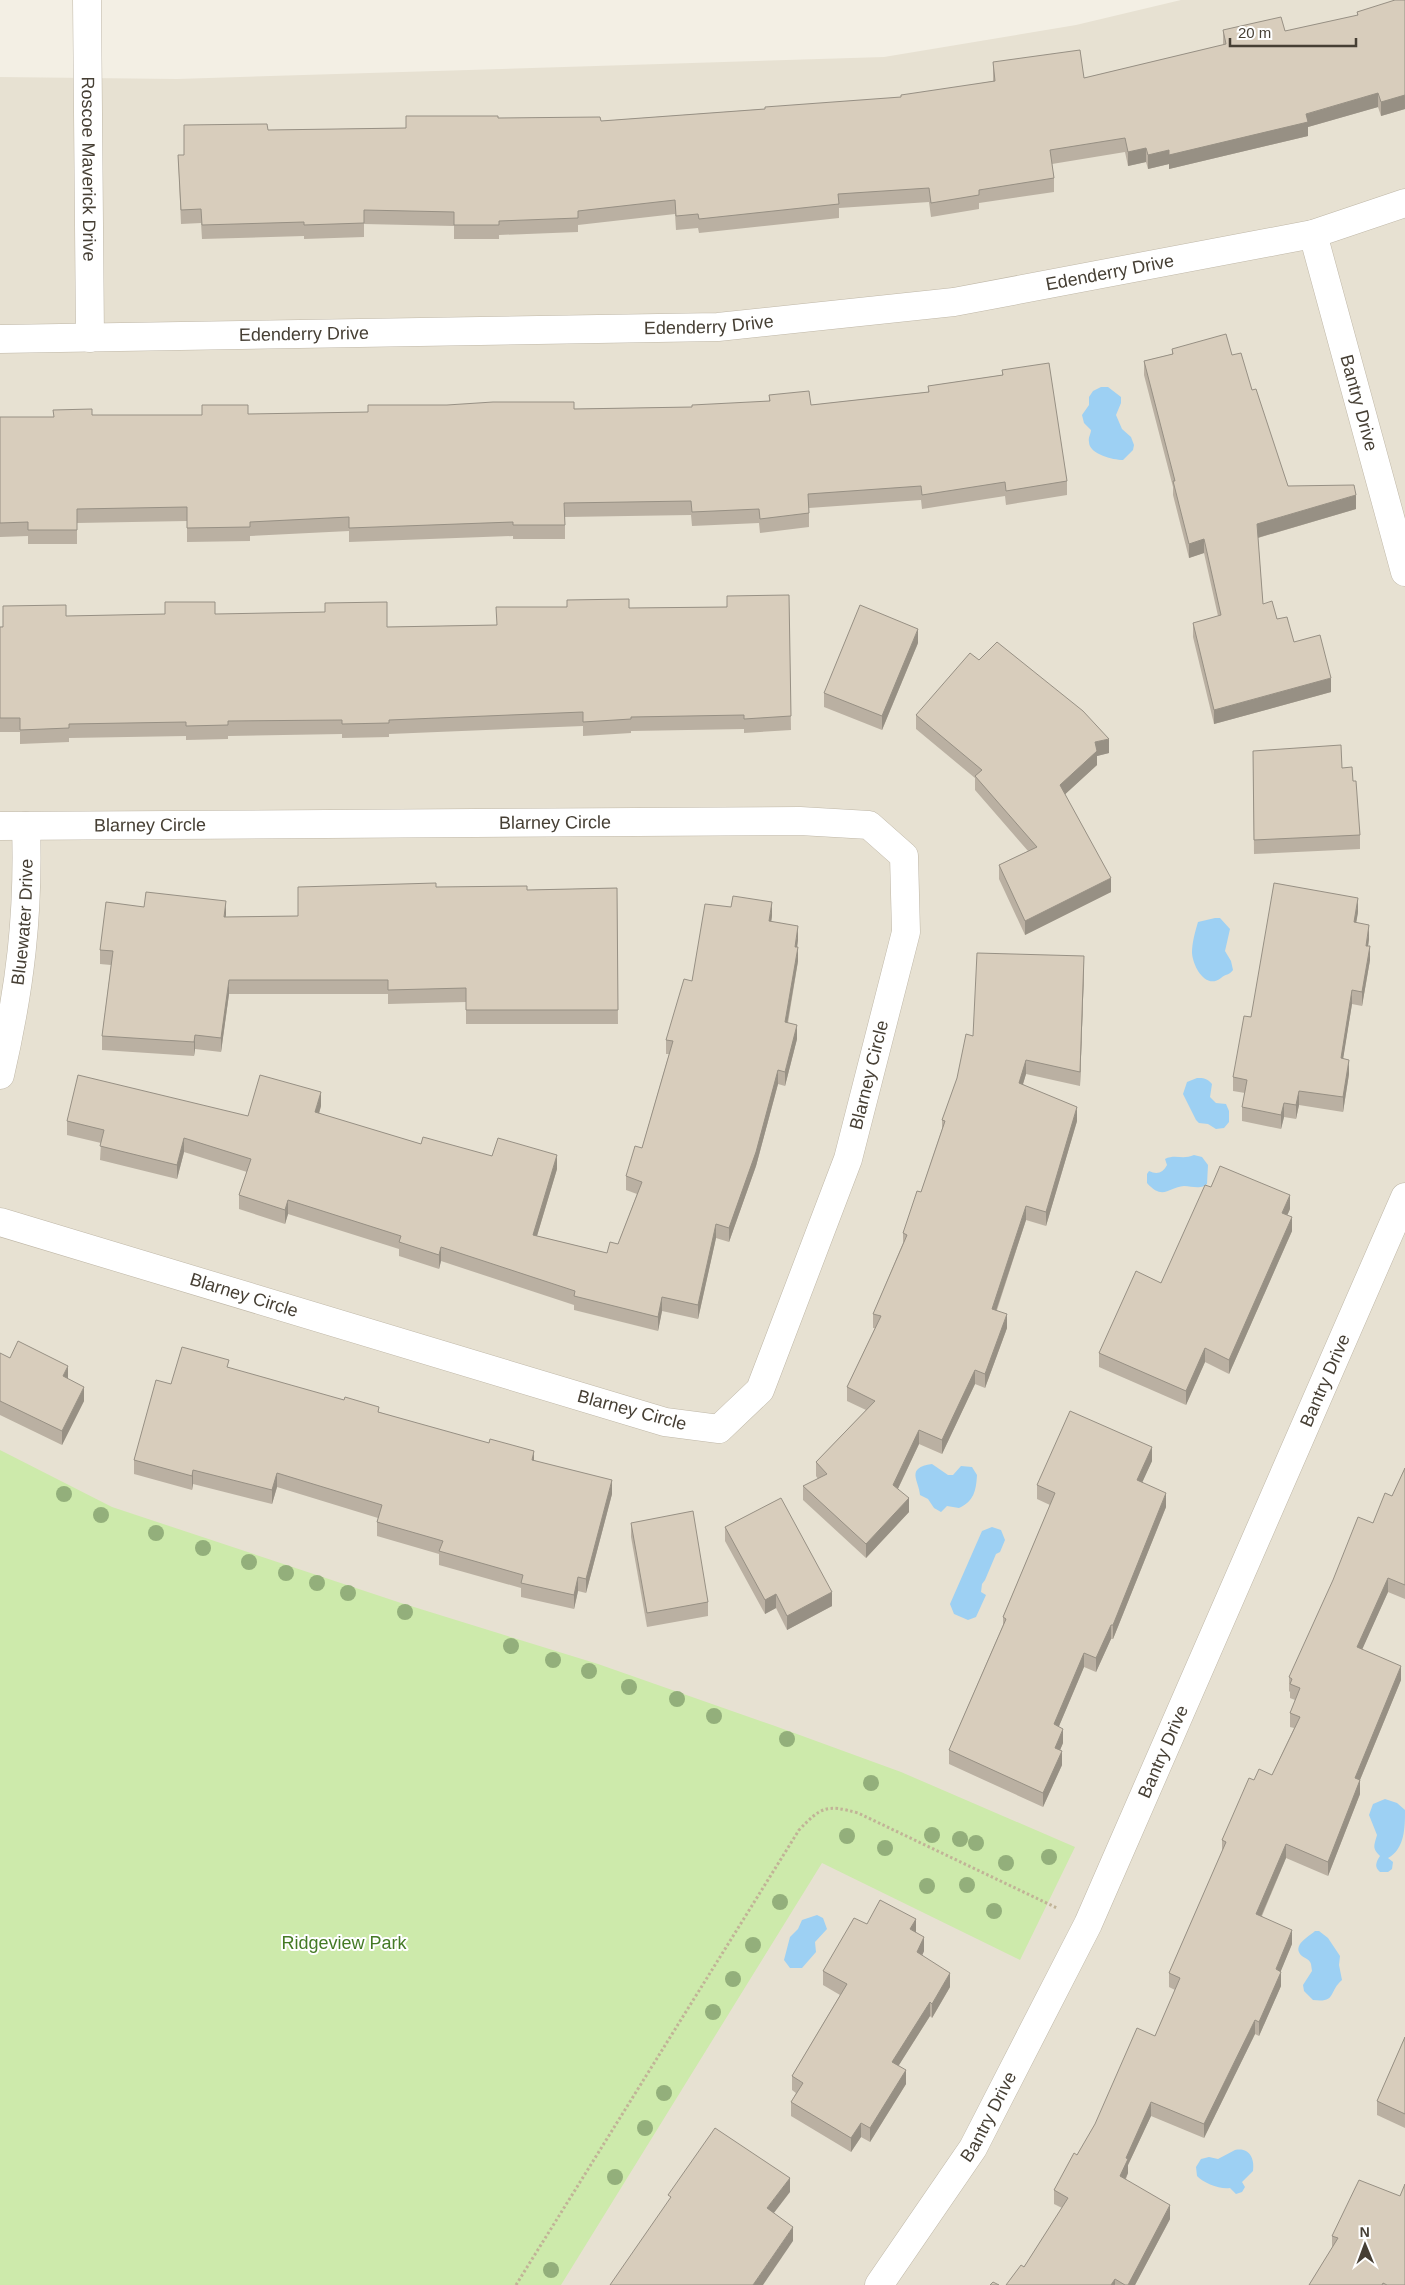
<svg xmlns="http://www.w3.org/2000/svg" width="1405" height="2285" font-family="Arial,sans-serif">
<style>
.residential{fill:#e7e1d2}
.green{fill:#cdeaab}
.water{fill:#9dd0f3}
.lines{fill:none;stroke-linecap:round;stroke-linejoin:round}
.minor-casing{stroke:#bfb7a7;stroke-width:29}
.path{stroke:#c1b397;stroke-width:3;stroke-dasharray:2.5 2.5;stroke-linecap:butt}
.minor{stroke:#fff;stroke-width:28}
.tree{fill:#93af7b}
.wall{fill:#bab0a2}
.shaded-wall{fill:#979084}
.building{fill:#d8cdbc;stroke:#979084}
.labels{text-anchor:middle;stroke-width:4;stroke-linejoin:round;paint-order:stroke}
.street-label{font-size:18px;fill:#463f34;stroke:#fff}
.park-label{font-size:18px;fill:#447a25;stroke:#fff}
</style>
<rect width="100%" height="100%" fill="#f3efe4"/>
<polygon class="residential" points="1181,0 1405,0 1405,2285 0,2285 0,77 177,79 884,57 1076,25"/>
<polygon class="green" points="0,1450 112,1507 401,1603 598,1664 775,1726 901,1772 1075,1847 1020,1960 822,1863 561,2285 0,2285"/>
<g class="water">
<path d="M 1101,387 L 1108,387 L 1121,397 L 1121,403 L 1116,415 L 1122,429 L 1131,437 L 1134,445 L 1133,450 L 1123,460 C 1113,460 1089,454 1089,442 C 1088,437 1091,434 1091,430 L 1084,423 L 1082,415 L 1089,405 L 1089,397 L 1093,391 Z"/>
<path d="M 1215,918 L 1220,918 L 1230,929 L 1225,951 L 1231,961 L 1233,970 C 1230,975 1225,974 1221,978 C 1206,990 1193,967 1192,953 C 1192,943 1195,932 1198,922 Z"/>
<path d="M 1197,1078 C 1203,1078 1207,1078 1212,1084 L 1210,1097 L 1216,1103 L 1226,1104 L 1229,1111 L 1229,1122 L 1224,1128 L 1216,1129 L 1208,1124 L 1199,1123 L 1196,1120 L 1183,1094 L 1187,1082 Z"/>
<path d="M 1194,1155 L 1202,1157 L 1208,1165 L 1207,1184 L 1204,1186 C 1197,1189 1191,1186 1184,1186 C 1169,1187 1163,1201 1147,1183 L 1147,1174 L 1149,1171 C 1157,1175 1163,1173 1167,1165 L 1165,1159 C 1175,1154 1183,1160 1194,1155 Z"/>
<path d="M 932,1464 L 948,1475 L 953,1475 L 961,1466 L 972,1467 L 977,1475 C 976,1491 974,1501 959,1508 L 947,1506 L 941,1512 L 934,1508 L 928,1499 L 920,1495 C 919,1480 905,1468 932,1464 Z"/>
<polygon points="992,1527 1001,1530 1005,1540 1000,1552 996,1554 985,1580 982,1584 981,1592 986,1595 976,1617 968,1620 954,1614 950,1604 982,1531"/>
<path d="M 1385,1799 L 1397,1803 L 1405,1810 C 1405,1827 1405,1849 1388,1858 L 1393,1862 L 1392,1869 L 1388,1872 L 1380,1872 C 1374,1867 1376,1862 1380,1856 C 1372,1848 1374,1846 1377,1835 L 1369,1815 L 1373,1804 Z"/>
<polygon points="817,1915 823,1918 827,1929 815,1942 816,1952 802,1968 790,1968 784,1960 790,1937 798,1929 802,1920"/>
<path d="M 1315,1931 L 1319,1931 L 1328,1938 L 1340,1956 L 1339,1965 L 1342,1980 C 1328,1992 1337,2003 1313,2000 L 1304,1991 L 1303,1985 L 1312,1971 L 1311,1964 C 1309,1959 1306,1959 1302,1956 C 1291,1946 1308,1937 1315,1931 Z"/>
<path d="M 1235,2150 C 1249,2147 1255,2158 1253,2171 L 1242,2182 L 1245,2187 L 1242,2192 L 1236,2194 L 1230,2188 C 1221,2190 1203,2183 1197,2176 L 1196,2167 L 1201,2159 L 1209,2157 L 1218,2159 Z"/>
</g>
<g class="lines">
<defs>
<g id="minor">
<path id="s1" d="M 87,0 L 90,338"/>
<path id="s2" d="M 1313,234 L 1405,572"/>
<path id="s3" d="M 0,339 L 718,327 L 954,302 L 1313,234 L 1405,203"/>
<path id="s4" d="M 0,826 L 800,821 L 869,825 L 904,856 L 906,932 L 848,1159 L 760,1390 L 719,1429 L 665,1422 L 0,1222"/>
<path id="s5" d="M 0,1075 C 20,989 29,914 26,826"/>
<path id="s6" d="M 879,2285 L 973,2148 L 1088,1924 L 1405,1197"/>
</g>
</defs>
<use href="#minor" class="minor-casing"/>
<path class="path" d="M 516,2285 L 799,1830 C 821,1807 826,1804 858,1813 L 1057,1908"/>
<use href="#minor" class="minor"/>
</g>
<g class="tree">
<circle cx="64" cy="1494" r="8"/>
<circle cx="101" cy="1515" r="8"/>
<circle cx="156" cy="1533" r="8"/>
<circle cx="203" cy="1548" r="8"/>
<circle cx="249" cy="1562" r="8"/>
<circle cx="286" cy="1573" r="8"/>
<circle cx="317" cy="1583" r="8"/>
<circle cx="348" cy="1593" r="8"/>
<circle cx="405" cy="1612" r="8"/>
<circle cx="511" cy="1646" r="8"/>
<circle cx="553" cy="1660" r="8"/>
<circle cx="589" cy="1671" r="8"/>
<circle cx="629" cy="1687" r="8"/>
<circle cx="677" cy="1699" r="8"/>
<circle cx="714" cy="1716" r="8"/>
<circle cx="787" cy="1739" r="8"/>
<circle cx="871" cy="1783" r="8"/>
<circle cx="932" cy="1835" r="8"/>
<circle cx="847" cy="1836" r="8"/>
<circle cx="960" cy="1839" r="8"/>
<circle cx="976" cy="1843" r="8"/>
<circle cx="885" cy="1848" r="8"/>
<circle cx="1049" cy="1857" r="8"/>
<circle cx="1006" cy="1863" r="8"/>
<circle cx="967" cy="1885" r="8"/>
<circle cx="927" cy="1886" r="8"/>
<circle cx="780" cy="1902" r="8"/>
<circle cx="994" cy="1911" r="8"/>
<circle cx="753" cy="1945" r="8"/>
<circle cx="733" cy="1979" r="8"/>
<circle cx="713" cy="2012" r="8"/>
<circle cx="664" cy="2093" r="8"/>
<circle cx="645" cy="2128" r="8"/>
<circle cx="615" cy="2177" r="8"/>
<circle cx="551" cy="2270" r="8"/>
</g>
<g class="wall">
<polygon points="1405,0 1405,109 1381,116 1378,107 1308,127 1308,136 1169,169 1169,164 1148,169 1146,162 1128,166 1125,152 1052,164 1054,178 1054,192 979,203 979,209 931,217 929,202 839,208 839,218 699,233 698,228 676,230 675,214 578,225 578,232 499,235 499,239 454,239 454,226 364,224 364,237 304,239 304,236 202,239 201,223 181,224 178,155 184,155 268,130 406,128 498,118 601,121 765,109 901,97 993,81 993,62 1084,78 1223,45 1223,30 1285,31 1357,16 1357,12"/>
<polygon points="1172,349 1232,355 1252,390 1288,486 1356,509 1258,538 1263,604 1277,619 1331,692 1214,724 1193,637 1193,623 1218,616 1204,553 1189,558 1173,495 1173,487 1144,375 1144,361 1172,354"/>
<polygon points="1002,370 1067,481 1067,495 1006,505 1005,496 922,509 921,500 809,508 809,527 760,533 759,523 692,526 691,515 565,517 565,539 513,539 513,536 349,542 349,531 250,536 250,541 187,542 187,521 77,523 77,544 28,544 28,536 0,537 0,417 53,417 92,415 202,415 692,407 769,401 769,395 811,405 928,392 928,386 1002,375"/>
<polygon points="789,595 791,730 744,733 744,729 631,731 631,733 583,736 583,726 389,734 389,737 342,738 342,734 228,736 228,739 186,740 186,736 69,738 69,742 20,744 20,732 0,732 0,627 66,616 215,614 387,627 497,625 629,608 727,607"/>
<polygon points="918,643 882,730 824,707 824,693"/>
<polygon points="979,660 1109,753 1097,756 1097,765 1065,794 1111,892 1025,935 999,879 999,865 1028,851 975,790 975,778 916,729 916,715"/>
<polygon points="1253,751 1342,768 1353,781 1360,835 1360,849 1254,854"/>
<polygon points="436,887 527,890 617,888 618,1024 466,1024 466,1002 388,1004 388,994 229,994 221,1052 195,1049 194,1056 102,1050 102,1036 111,965 100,964 100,950 226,917 298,916"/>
<polygon points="1358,912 1356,922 1369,939 1368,946 1370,960 1362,1006 1352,1004 1343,1058 1349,1074 1343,1112 1299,1105 1296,1119 1284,1117 1281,1129 1242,1121 1242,1107 1245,1093 1233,1091 1233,1077 1251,1017"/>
<polygon points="772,916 771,922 798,940 797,947 798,961 788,1023 797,1039 785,1086 778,1084 756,1166 729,1242 716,1238 698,1319 662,1311 658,1331 574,1310 574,1305 441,1261 439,1269 399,1256 399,1249 288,1214 285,1224 239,1209 239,1195 247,1172 184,1152 177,1179 100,1160 101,1143 67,1135 67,1121 248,1116 321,1106 319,1114 421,1144 492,1156 557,1169 537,1236 607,1253 618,1244 637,1194 626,1190 626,1176 642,1148 669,1054 666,1054 666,1040 692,981"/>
<polygon points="1084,970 1080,1086 1026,1074 1023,1084 1077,1121 1046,1226 1026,1220 997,1310 1007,1328 985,1388 975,1384 942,1454 919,1444 898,1489 909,1512 866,1558 803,1500 803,1486 818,1479 816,1476 816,1462 866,1410 847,1401 847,1387 875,1328 873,1328 873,1314 903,1243 903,1233 921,1192 942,1129 942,1120 973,1036"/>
<polygon points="1290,1209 1287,1215 1292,1231 1229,1374 1205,1362 1186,1405 1099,1367 1099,1353"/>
<polygon points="0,1353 10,1358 68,1379 84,1401 62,1445 0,1415"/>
<polygon points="229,1368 379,1412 534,1460 612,1494 586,1593 578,1591 574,1609 521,1597 521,1588 439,1565 439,1554 377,1536 377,1522 378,1518 277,1487 272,1504 193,1484 192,1490 134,1474 134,1460 171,1384"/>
<polygon points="1152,1461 1142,1482 1166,1507 1113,1639 1111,1639 1096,1672 1084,1667 1059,1726 1063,1743 1060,1750 1062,1765 1043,1807 949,1764 949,1750 1003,1625 1003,1617 1050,1505 1037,1499 1037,1485"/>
<polygon points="1405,1468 1405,1599 1388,1592 1362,1649 1401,1680 1360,1780 1360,1794 1328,1876 1286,1858 1262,1916 1292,1944 1280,1972 1281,1986 1259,2036 1255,2034 1204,2138 1151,2116 1128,2165 1128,2173 1126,2179 1170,2219 1135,2285 1006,2285 1024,2267 1062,2208 1054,2204 1054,2190 1155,2036 1175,1990 1169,1987 1169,1973 1222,1852 1222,1840 1254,1780 1272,1775 1294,1728 1290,1727 1290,1713 1295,1700 1290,1698 1290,1692 1289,1691 1289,1677 1373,1523 1392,1496"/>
<polygon points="631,1523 708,1602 708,1616 647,1627 631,1537"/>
<polygon points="725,1527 832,1606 787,1630 776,1608 765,1614 725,1541"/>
<polygon points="867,1924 916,1932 924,1951 922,1956 950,1987 932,2018 930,2016 899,2065 906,2084 870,2142 861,2137 851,2152 791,2116 791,2102 796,2093 792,2090 792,2076 840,1995 823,1985 823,1971"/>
<polygon points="1405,2037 1405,2128 1377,2115 1377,2101"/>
<polygon points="1400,2196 1405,2285 1309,2285 1332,2248 1332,2236"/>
</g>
<g class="shaded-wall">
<polygon points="1378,93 1378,107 1308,127 1308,136 1169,169 1169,155"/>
<polygon points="1405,95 1405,109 1381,116 1381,102"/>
<polygon points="1146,148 1146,162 1128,166 1128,152"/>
<polygon points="1169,150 1169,164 1148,169 1148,155"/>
<polygon points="1356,495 1356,509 1257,538 1257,524"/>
<polygon points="1204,539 1204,553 1189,558 1189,544"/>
<polygon points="918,629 918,643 882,730 882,716"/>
<polygon points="1331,678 1331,692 1214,724 1214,710"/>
<polygon points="1109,739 1109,753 1097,756 1097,765 1060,799 1060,785 1095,742"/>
<polygon points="1111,878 1111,892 1025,935 1025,921"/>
<polygon points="1358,898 1358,912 1354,936 1354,922"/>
<polygon points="226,901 226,915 224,931 224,917"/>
<polygon points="772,902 772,916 769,935 769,921"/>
<polygon points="1369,925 1369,939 1366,960 1366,946"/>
<polygon points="798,926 798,940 795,961 795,947"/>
<polygon points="1370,946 1370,960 1362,1006 1362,992"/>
<polygon points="798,947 798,961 785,1036 785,1022"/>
<polygon points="1084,956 1084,970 1080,1086 1080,1072"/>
<polygon points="229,980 229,994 221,1052 221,1038"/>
<polygon points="1352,990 1352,1004 1341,1072 1341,1058"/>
<polygon points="797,1025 797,1039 785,1086 785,1072"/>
<polygon points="195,1035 195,1049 194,1056 194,1042"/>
<polygon points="1026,1060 1026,1074 1019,1097 1019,1083"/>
<polygon points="1349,1060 1349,1074 1343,1112 1343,1097"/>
<polygon points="778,1070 778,1084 756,1166 729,1242 729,1228"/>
<polygon points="1299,1091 1299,1105 1296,1119 1296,1105"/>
<polygon points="321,1092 321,1106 315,1126 315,1112"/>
<polygon points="1284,1103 1284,1117 1281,1129 1281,1115"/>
<polygon points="1077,1107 1077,1121 1046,1226 1046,1212"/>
<polygon points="184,1138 184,1152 177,1179 177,1165"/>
<polygon points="557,1155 557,1169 533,1249 533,1235"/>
<polygon points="1290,1195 1290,1209 1282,1227 1282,1213"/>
<polygon points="288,1200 288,1214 285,1224 285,1210"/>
<polygon points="1026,1206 1026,1220 992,1323 992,1309"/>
<polygon points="1292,1217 1292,1231 1229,1374 1229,1360"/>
<polygon points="716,1224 716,1238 698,1319 698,1305"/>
<polygon points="441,1247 441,1261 439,1269 439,1255"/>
<polygon points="662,1297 662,1311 658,1331 658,1317"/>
<polygon points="1007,1314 1007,1328 985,1388 985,1374"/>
<polygon points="1205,1348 1205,1362 1186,1405 1186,1391"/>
<polygon points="68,1366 68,1380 63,1376"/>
<polygon points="975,1370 975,1384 942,1454 942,1440"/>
<polygon points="84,1387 84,1401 62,1445 62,1431"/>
<polygon points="919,1430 919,1444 893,1499 893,1485"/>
<polygon points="1152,1447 1152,1461 1137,1494 1137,1480"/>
<polygon points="534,1451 534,1465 532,1460"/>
<polygon points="193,1470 193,1484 192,1490 192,1476"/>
<polygon points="277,1473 277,1487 272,1504 272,1490"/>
<polygon points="612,1480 612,1494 586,1593 586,1579"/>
<polygon points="1166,1493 1166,1507 1113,1639 1113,1625"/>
<polygon points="909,1498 909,1512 866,1558 866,1544"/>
<polygon points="578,1577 578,1591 574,1609 574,1595"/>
<polygon points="1388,1578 1388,1592 1357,1661 1357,1647"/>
<polygon points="832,1592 832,1606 787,1630 787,1616"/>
<polygon points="776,1594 776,1608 765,1614 765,1600"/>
<polygon points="1111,1625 1111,1639 1096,1672 1096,1658"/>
<polygon points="1084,1653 1084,1667 1054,1738 1054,1724"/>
<polygon points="1401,1666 1401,1680 1355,1792 1355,1778"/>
<polygon points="1063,1729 1063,1743 1055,1762 1055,1748"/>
<polygon points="1062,1751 1062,1765 1043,1807 1043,1793"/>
<polygon points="1360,1780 1360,1794 1328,1876 1328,1862"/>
<polygon points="1286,1844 1286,1858 1256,1928 1256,1914"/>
<polygon points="916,1919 916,1933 910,1929"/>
<polygon points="1292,1930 1292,1944 1276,1983 1276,1969"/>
<polygon points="924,1937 924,1951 917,1966 917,1952"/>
<polygon points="1281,1972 1281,1986 1259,2036 1259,2022"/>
<polygon points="950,1973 950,1987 932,2018 932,2004"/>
<polygon points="930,2002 930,2016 892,2076 892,2062"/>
<polygon points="1255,2020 1255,2034 1204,2138 1204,2124"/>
<polygon points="906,2070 906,2084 870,2142 870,2128"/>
<polygon points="1151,2102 1151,2116 1128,2165 1128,2173 1120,2190 1120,2176 1126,2158"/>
<polygon points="861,2123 861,2137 851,2152 851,2138"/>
<polygon points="790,2178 790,2192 767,2222 767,2208"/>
<polygon points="1170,2205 1170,2219 1135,2285 1128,2285"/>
<polygon points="793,2227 793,2241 763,2285 753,2285"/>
<polygon points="1115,2279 1115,2285 1111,2285"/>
</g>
<g class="building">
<polygon points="1395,0 1405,0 1405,95 1381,102 1378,93 1306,114 1308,122 1169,155 1169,150 1148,155 1146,148 1128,152 1125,138 1050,150 1054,178 979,190 979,195 931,203 929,188 838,194 839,204 699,219 698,214 676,216 675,200 578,211 578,218 499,221 499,225 454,225 454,212 364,210 364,223 304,225 304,222 202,225 201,209 181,210 178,155 184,155 184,125 267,124 268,130 406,128 406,116 498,116 498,118 600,117 601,121 765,109 765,107 901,97 901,95 995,81 993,62 1080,50 1084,78 1226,44 1223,30 1281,17 1285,31 1358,15 1357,12"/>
<polygon points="1226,334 1232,355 1241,353 1252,390 1256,389 1288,486 1354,485 1356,495 1257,524 1263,604 1272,601 1277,619 1287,617 1294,642 1320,635 1331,678 1214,710 1193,623 1221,615 1204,539 1189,544 1173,481 1175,481 1144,361 1173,354 1172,349"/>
<polygon points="1049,363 1067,481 1006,491 1005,482 922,495 921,486 808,494 809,513 760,519 759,509 692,512 691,501 564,503 565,525 513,525 513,522 349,528 349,517 250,522 250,527 187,528 187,507 77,509 77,530 28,530 28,522 0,523 0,417 54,417 53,410 92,409 92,415 202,415 202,405 248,405 248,414 368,412 368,405 447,405 493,402 574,402 574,409 692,407 692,405 770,401 769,395 809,391 811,405 929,392 928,386 1003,375 1002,370"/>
<polygon points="789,595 791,716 744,719 744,715 631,717 631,719 583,722 583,712 389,720 389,723 342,724 342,720 228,721 228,725 186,726 186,722 69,724 69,728 20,730 20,718 0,718 0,627 3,627 3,606 66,605 66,616 165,614 165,602 215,602 215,614 325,612 325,603 387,602 387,627 497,625 496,607 567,607 567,600 629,599 629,608 727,607 727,596"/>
<polygon points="860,605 918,629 882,716 824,693"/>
<polygon points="997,642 1083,711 1109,739 1095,742 1097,751 1060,785 1111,878 1025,921 999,865 1037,847 975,776 982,770 916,715 970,653 979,660"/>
<polygon points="1341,745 1342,768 1352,767 1353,781 1356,781 1360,835 1254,840 1253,751"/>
<polygon points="436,883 436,887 527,886 527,890 617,888 618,1010 466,1010 466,988 388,990 388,980 229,980 221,1038 195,1035 194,1042 102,1036 113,951 100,950 106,902 144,907 146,892 226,901 224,917 298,916 298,887"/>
<polygon points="1274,883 1358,898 1354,922 1369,925 1366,946 1370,946 1362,992 1352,990 1341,1058 1349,1060 1343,1097 1299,1091 1296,1105 1284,1103 1281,1115 1242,1107 1247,1080 1233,1077 1244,1016 1251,1017"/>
<polygon points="733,896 772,902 769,921 798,926 795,947 798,947 785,1022 797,1025 785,1072 778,1070 756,1152 729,1228 716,1224 698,1305 662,1297 658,1317 574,1296 575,1291 441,1247 439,1255 399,1242 401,1236 288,1200 285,1210 239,1195 251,1159 184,1138 177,1165 100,1146 104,1130 67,1121 78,1075 248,1116 260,1075 321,1092 315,1112 421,1144 423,1137 492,1156 498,1138 557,1155 533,1235 607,1253 610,1242 618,1244 642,1182 626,1176 635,1146 642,1148 673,1041 666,1040 684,979 692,981 705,904 731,907"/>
<polygon points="977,953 1084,956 1080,1072 1026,1060 1019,1083 1077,1107 1046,1212 1026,1206 992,1309 1007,1314 985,1374 975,1370 942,1440 919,1430 893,1485 909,1498 866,1544 803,1486 827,1474 816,1462 875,1401 847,1387 881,1316 873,1314 907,1235 903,1233 917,1191 921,1192 945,1121 942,1120 957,1078 966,1034 973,1036"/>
<polygon points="1220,1166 1290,1195 1282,1213 1292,1217 1229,1360 1205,1348 1186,1391 1099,1353 1136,1271 1161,1283 1205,1185 1211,1187"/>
<polygon points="18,1341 68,1366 63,1376 84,1387 62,1431 0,1401 0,1353 10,1358"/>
<polygon points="182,1347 229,1360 227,1367 344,1400 345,1397 379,1407 378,1412 489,1443 490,1439 534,1451 532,1460 612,1480 586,1579 578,1577 574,1595 521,1583 523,1575 439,1551 443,1541 377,1522 382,1505 277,1473 272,1490 193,1470 192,1476 134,1460 156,1380 171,1384"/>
<polygon points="1070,1411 1152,1447 1137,1480 1166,1493 1113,1625 1111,1625 1096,1658 1084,1653 1054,1724 1063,1729 1055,1748 1062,1751 1043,1793 949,1750 1006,1619 1003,1617 1055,1493 1037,1485"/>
<polygon points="1405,1468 1405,1585 1388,1578 1357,1647 1401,1666 1355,1778 1360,1780 1328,1862 1286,1844 1256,1914 1292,1930 1276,1969 1281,1972 1259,2022 1255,2020 1204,2124 1151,2102 1126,2158 1128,2159 1120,2176 1170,2205 1128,2285 1125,2285 1115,2279 1111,2285 1006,2285 1021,2265 1024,2267 1068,2198 1054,2190 1074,2153 1077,2155 1095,2124 1137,2028 1155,2036 1180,1978 1169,1973 1226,1842 1222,1840 1249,1778 1254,1780 1259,1769 1272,1775 1300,1717 1290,1713 1300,1688 1290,1684 1292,1679 1289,1677 1333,1580 1358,1517 1373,1523 1385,1493 1392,1496"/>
<polygon points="781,1498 832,1592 787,1616 776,1594 765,1600 725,1527"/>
<polygon points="693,1511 708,1602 647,1613 631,1523"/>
<polygon points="880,1900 916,1919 910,1929 924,1937 917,1952 950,1973 932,2004 930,2002 892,2062 906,2070 870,2128 861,2123 851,2138 791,2102 803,2083 792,2076 847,1984 823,1971 854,1918 867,1924"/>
<polygon points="1405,2037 1405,2114 1377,2101"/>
<polygon points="715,2128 790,2178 767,2208 793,2227 753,2285 610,2285 671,2197 668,2195"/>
<polygon points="1359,2180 1400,2196 1405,2184 1405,2285 1387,2285 1383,2283 1382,2285 1309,2285 1338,2238 1332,2236"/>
<polygon points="993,2282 999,2285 990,2285"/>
</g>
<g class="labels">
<g class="street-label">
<text dy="6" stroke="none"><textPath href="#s1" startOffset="169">Roscoe Maverick Drive</textPath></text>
<text dy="6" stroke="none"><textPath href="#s3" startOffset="1114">Edenderry Drive</textPath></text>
<text dy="6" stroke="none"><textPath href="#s3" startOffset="709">Edenderry Drive</textPath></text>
<text dy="6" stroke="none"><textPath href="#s3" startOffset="304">Edenderry Drive</textPath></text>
<text dy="6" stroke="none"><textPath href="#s2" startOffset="175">Bantry Drive</textPath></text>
<text dy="6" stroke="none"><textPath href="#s4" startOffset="555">Blarney Circle</textPath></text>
<text dy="6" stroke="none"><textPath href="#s4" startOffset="150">Blarney Circle</textPath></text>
<text dy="6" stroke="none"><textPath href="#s5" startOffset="155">Bluewater Drive</textPath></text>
<text transform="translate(869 1075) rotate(-76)" y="6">Blarney Circle</text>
<text transform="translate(244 1295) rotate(17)" y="6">Blarney Circle</text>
<text dy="6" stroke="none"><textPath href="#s6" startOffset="1011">Bantry Drive</textPath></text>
<text transform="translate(632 1410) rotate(15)" y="6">Blarney Circle</text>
<text dy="6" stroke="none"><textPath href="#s6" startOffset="606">Bantry Drive</textPath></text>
<text dy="6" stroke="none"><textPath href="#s6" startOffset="201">Bantry Drive</textPath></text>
</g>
<g class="park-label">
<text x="344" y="1949">Ridgeview Park</text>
</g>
</g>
<g transform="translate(1365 2245) rotate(359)" stroke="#ffffff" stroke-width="4" paint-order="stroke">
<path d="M0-4L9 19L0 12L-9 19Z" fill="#463f34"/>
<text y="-8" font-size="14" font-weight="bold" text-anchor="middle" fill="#463f34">N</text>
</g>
<path d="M1230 38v8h126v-8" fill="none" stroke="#463f34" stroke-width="2.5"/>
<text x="1238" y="38" font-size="15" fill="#463f34" stroke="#ffffff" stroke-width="4" paint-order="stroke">20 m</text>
</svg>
